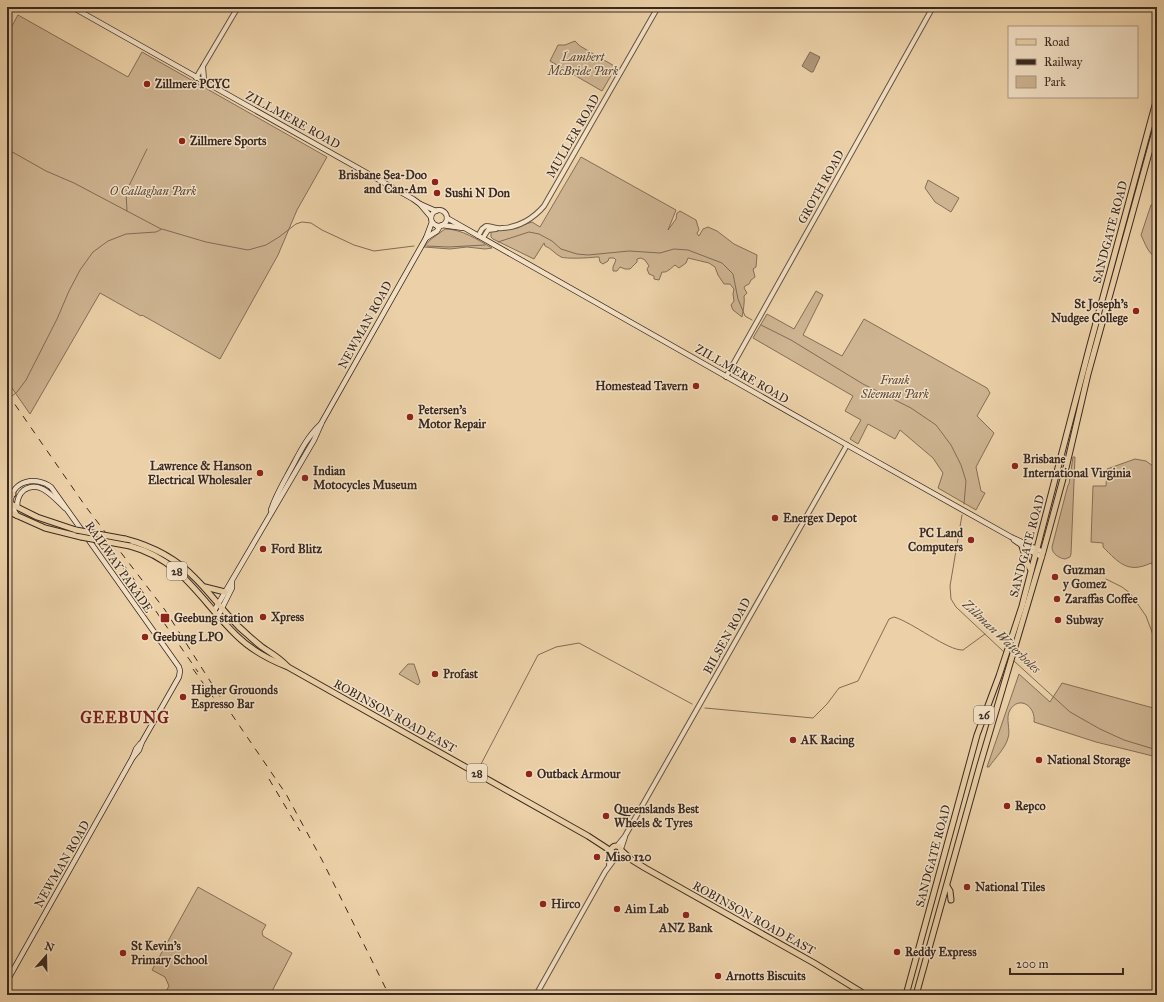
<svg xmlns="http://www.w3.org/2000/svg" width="1164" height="1002" font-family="'IM FELL Great Primer',serif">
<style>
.green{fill:#ceb491;stroke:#846e58}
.water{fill:#af987a;stroke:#806c56}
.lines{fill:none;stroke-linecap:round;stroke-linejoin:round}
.stream{stroke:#806c56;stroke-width:1}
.tertiary-casing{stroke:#665342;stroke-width:6}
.secondary-casing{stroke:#392920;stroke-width:6}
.primary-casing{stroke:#392920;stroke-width:7}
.trunk-casing{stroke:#392920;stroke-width:7}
.tertiary{stroke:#f3e1c6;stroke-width:4}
.secondary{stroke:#f3e1c6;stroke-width:4.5}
.primary{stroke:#ecd1a8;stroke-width:5}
.trunk{stroke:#ecd1a8;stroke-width:5}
.rail{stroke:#392920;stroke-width:1;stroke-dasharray:7 7;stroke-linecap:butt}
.primary-bridge-casing{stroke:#392920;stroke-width:7;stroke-linecap:butt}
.primary-bridge{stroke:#ecd1a8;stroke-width:5}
.poi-dot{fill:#8f2418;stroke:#f3e1c6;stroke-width:1.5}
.labels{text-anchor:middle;stroke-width:3;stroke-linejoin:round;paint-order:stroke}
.shield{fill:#f3e1c6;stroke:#716052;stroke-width:1}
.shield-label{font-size:11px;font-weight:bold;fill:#392920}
.park-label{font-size:12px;font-style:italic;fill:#574537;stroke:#f3e1c6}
.poi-label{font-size:12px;font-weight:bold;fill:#392920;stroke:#f3e1c6;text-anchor:start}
.street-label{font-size:12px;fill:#392920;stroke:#f3e1c6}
.water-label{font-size:13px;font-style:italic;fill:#5c4a3b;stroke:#f3e1c6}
.district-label{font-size:16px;font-weight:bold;letter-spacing:1px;fill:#7a1f14;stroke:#f3e1c6}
</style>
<rect width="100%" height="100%" fill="#ecd1a8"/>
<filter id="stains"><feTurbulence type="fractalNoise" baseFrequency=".005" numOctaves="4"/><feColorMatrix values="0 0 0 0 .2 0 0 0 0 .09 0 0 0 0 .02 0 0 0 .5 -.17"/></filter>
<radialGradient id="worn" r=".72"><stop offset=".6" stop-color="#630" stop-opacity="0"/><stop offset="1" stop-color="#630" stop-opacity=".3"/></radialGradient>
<g class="green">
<polygon points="18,15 128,77 142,52 327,157 297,210 278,255 220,359 142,315 141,316 100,293 30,414 7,381 7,35"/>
<polygon points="575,41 580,46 616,67 602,91 550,61 558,45 565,45"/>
<path d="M 581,157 L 676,210 L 668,230 L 676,219 L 677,213 L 680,211 L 696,220 L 699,230 L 697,233 L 698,235 L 699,236 L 703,229 L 708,227 L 717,231 L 734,244 L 757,255 L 756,267 L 753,269 L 755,277 L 751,280 L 749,284 L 745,286 L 744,288 L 747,293 L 744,296 C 745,302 743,311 742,317 L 733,310 L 731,305 L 734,301 L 733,294 L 734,289 L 730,284 L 724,284 L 718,275 L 715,267 L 709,263 L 688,258 L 686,263 L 679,268 L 675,265 C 671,268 667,273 662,272 L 659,280 L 654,279 L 654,276 L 649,274 L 647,269 L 649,266 L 645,260 L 641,258 L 637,259 L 637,262 L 630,269 L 625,269 L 620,267 L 617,271 L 613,271 L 613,267 L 616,260 L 614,258 L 609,258 L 608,261 L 603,264 L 600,262 L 599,257 L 596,257 C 590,258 565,259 561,257 C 555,254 551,248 545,246 L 544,243 L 534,259 L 493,239 L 491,237 L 491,231 L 511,229 L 532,222 L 540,227 Z"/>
<polygon points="928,180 959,198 951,212 935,202 925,188"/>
<path d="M 1157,203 L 1157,258 C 1148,254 1145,243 1141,235 L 1151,205 Z"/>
<path d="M 445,229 C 462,229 478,240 492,248 L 485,249 L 467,247 L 450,249 L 424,247 L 430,240 Z"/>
<polygon points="816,291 823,295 803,335 842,356 864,319 987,388 990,393 977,416 994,433 976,467 981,491 985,493 976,510 938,488 943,473 933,458 900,430 895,439 868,424 858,444 850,439 861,420 845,411 853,396 753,338 767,314 794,329"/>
<path d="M 1073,457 L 1075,457 L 1071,554 L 1070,557 L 1065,559 C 1059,558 1052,554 1052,547 L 1068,485 L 1069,484 Z"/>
<path d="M 1135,459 L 1146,461 L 1157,469 L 1157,570 L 1151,563 C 1128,574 1119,563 1103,547 L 1103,543 L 1091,542 L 1093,486 L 1106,486 L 1107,469 Z"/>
<polygon points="408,664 414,664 420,682 418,685 399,674"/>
<path d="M 1019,674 L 1050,702 L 1062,683 L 1157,709 L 1157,757 L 1096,742 L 1034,722 C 1036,706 1019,695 1010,710 C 1005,718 1011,730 1008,738 C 1005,749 995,758 989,767 L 987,767 Z"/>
<polygon points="198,887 266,925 262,932 263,936 292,953 270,995 164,995 169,986 165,977 152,970"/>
</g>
<polygon class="water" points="810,52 820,57 813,72 811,72 802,66"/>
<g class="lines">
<g class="stream">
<polyline points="7,149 46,171 74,183 161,229"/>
<polyline points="127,211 126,192 147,149"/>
<polyline points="498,242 529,232 539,234 552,241 561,249 577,254 588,255 629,251 660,253 674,249 688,250 722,263 733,274 738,299 745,316 752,320"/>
<polyline points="427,246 448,247 485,245"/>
<polyline points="761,325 791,340 863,384 911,408 936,425 951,445 961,465 966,481 964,504"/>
<polyline points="7,400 17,392 26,380 57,319 69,291 80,270 93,252 108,241 126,234 156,232 162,229 206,242 248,250 266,245 279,237 296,224 302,222 311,223 322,230 354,245 374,251 414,246"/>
<polyline points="962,515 950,586 951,599 956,607 1004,652"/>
<polyline points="1106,579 1122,587 1130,593 1146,616 1152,632 1155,644 1154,680 1157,713"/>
<polyline points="1014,661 1070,712 1100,729 1124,740 1157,750"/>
<path d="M 705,708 L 813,718 L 827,704 L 839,688 L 858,681 L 889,619 L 894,617 C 912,622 948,651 963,650 L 985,634"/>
<polyline points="480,766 538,655 556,647 579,643 692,704"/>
</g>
<defs>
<g id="tertiary">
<polyline points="196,78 238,7"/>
<path d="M 478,236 L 482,229 L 486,226 C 492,226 496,229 502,228 C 518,228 534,218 544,206 L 658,7"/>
<polyline points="483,238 488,230 496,229"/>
<polyline points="726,377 933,7"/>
<polyline points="617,846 625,836 847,445"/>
<polyline points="621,849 625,837"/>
<polyline points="609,864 612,854"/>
<polyline points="536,995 605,872 616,857"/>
</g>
<g id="secondary">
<polyline points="72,7 413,199 420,204 431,217"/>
<polyline points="203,67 204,82"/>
<polyline points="420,204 436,211"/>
<circle cx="439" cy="218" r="8"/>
<polyline points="447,218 847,445 1011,537 1043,552"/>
<polyline points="442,225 463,228"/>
<polyline points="426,238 437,231 440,226"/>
<path d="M 17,507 C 17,501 19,494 24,490 C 40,479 54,498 65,508"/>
<path d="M 271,510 C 276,494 285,480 293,465 C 301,450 308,436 321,424"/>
<path d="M 17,516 C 15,511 11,507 11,502 C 11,480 37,476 51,487 L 179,667 L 180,671 L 179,677 L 142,742 L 139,750 L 133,757"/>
<polyline points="1014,540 1027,549 1042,557"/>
<polyline points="214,611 314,440 322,422 426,238 432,222"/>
<polyline points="218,616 232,588 232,581"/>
<polyline points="7,981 133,757 136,749 140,744"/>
</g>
<g id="primary">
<polyline points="7,494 13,494"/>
<polyline points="7,502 37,517 76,530"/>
<polyline points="7,511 45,528 81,537"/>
<path d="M 125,539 C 152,546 177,559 196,579 C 211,594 224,612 239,627 C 247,634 254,641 262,647 C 271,653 280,658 287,666"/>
<path d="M 130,546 C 182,560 200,600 236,635 C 250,649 270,660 288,667 L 588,836 L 611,851"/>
<polyline points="205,587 225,592"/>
<circle cx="616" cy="851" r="5"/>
<polyline points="622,851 632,860 645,868 814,963 866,995"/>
</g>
<g id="trunk">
<polyline points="1022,546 1027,563 1031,570"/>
<polyline points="947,886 950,891 951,900"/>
<polyline points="906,995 977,735 999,676 1022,606 1090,345 1157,98"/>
<polyline points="916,995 980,765 1043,552 1067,464 1088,374 1157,124"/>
</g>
</defs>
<use href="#tertiary" class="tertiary-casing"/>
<use href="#secondary" class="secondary-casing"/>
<use href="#primary" class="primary-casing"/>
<use href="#trunk" class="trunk-casing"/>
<use href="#tertiary" class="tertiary"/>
<use href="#secondary" class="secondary"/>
<use href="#primary" class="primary"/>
<use href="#trunk" class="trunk"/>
<g class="rail">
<polyline points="7,393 86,507 165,610 224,703 286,794 322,860 389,995"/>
<polyline points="97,531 125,570"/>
<polyline points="124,565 198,672"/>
<polyline points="193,669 223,711"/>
<polyline points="269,779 300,831"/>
</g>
<defs>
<g id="primary-bridge">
<polyline points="76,530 125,539"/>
<polyline points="81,537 130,546"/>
</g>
</defs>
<use href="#primary-bridge" class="primary-bridge-casing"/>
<use href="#primary-bridge" class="primary-bridge"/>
</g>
<g class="poi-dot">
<circle cx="147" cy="84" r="4"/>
<circle cx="182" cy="141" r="4"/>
<circle cx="435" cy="182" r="4"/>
<circle cx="437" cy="193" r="4"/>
<circle cx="1136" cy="311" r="4"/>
<circle cx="696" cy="386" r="4"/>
<circle cx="410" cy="417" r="4"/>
<circle cx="1015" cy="466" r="4"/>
<circle cx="260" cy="473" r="4"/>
<circle cx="305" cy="478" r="4"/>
<circle cx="775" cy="518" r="4"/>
<circle cx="971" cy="540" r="4"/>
<circle cx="263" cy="549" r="4"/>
<circle cx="1055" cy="577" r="4"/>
<circle cx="1057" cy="599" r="4"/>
<circle cx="263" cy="617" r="4"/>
<rect x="160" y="613" width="10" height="10" rx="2"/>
<circle cx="1058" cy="620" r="4"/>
<circle cx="145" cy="637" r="4"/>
<circle cx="435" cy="674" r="4"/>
<circle cx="183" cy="697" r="4"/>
<circle cx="793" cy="740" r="4"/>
<circle cx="1039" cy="760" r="4"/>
<circle cx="529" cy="774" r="4"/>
<circle cx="1007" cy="806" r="4"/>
<circle cx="606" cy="816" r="4"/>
<circle cx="597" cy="857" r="4"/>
<circle cx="967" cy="887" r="4"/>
<circle cx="543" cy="904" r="4"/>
<circle cx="617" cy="909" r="4"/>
<circle cx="686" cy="915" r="4"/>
<circle cx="897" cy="952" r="4"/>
<circle cx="123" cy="953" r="4"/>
<circle cx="718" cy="976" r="4"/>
</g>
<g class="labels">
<g class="shield">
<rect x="167" y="562" width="20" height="18" rx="3"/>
<rect x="974" y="706" width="20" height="18" rx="3"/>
<rect x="467" y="764" width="20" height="18" rx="3"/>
</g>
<g class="shield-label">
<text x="177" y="575">28</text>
<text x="984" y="719">26</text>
<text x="477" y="777">28</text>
</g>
<g class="park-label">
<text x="583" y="61">Lambert<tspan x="583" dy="14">McBride Park</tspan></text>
<text x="153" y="195">O Callaghan Park</text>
<text x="895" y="384">Frank<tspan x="895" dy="14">Sleeman Park</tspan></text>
</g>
<g class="poi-label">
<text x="155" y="88">Zillmere PCYC</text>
<text x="190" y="145">Zillmere Sports</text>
<text x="427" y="179" text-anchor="end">Brisbane Sea-Doo<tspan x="427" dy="14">and Can-Am</tspan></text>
<text x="445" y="197">Sushi N Don</text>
<text x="1128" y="308" text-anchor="end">St Joseph's<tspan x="1128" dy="14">Nudgee College</tspan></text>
<text x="688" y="390" text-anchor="end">Homestead Tavern</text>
<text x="418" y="414">Petersen's<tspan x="418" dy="14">Motor Repair</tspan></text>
<text x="1023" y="463">Brisbane<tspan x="1023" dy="14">International Virginia</tspan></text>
<text x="252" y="470" text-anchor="end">Lawrence &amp; Hanson<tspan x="252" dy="14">Electrical Wholesaler</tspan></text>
<text x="313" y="475">Indian<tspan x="313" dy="14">Motocycles Museum</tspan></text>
<text x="783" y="522">Energex Depot</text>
<text x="963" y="537" text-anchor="end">PC Land<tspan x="963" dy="14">Computers</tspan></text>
<text x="271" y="553">Ford Blitz</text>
<text x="1063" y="574">Guzman<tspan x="1063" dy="14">y Gomez</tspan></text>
<text x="1065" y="603">Zaraffas Coffee</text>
<text x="271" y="621">Xpress</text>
<text x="174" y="622">Geebung station</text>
<text x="1066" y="624">Subway</text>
<text x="153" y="641">Geebung LPO</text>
<text x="443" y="678">Profast</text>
<text x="191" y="694">Higher Grouonds<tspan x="191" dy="14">Espresso Bar</tspan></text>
<text x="801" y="744">AK Racing</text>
<text x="1047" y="764">National Storage</text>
<text x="537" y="778">Outback Armour</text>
<text x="1015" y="810">Repco</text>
<text x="614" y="813">Queenslands Best<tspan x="614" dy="14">Wheels &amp; Tyres</tspan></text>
<text x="605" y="861">Miso 120</text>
<text x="975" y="891">National Tiles</text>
<text x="551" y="908">Hirco</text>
<text x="625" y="913">Aim Lab</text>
<text x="686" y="932" text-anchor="middle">ANZ Bank</text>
<text x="131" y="950">St Kevin's<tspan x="131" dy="14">Primary School</tspan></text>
<text x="905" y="956">Reddy Express</text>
<text x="726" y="980">Arnotts Biscuits</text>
</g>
<g class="street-label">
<text transform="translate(293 120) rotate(29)" y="4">ZILLMERE ROAD</text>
<text transform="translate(573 136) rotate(-60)" y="4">MULLER ROAD</text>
<text transform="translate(821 187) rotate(-61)" y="4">GROTH ROAD</text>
<text transform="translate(1110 232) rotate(-75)" y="4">SANDGATE ROAD</text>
<text transform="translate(365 325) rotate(-61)" y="4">NEWMAN ROAD</text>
<text transform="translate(742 374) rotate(30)" y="4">ZILLMERE ROAD</text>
<text transform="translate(1027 546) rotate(-75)" y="4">SANDGATE ROAD</text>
<text transform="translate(119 567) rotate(55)" y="4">RAILWAY PARADE</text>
<text transform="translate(727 636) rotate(-61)" y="4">BILSEN ROAD</text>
<text transform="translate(395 716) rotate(29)" y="4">ROBINSON ROAD EAST</text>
<text transform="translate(933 856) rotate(-75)" y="4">SANDGATE ROAD</text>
<text transform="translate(62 864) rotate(-60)" y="4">NEWMAN ROAD</text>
<text transform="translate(754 918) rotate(29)" y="4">ROBINSON ROAD EAST</text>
</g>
<g class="water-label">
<text transform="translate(1002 636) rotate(43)" y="5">Zillman Waterholes</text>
</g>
<g class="district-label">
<text x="125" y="723">GEEBUNG</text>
</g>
</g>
<rect width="1164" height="1002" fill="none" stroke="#ecd1a8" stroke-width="24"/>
<rect x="8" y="8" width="1148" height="986" fill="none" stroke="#392920" stroke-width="2"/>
<rect x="12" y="12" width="1140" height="978" fill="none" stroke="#392920"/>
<rect x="1008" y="26" width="130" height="72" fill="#f3e1c6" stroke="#a99784"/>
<rect x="1016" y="39" width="20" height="6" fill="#ecd1a8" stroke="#a99784"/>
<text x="1044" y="46" font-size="12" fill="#392920">Road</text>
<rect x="1016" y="59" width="20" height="6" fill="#392920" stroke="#a99784"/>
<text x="1044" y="66" font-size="12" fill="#392920">Railway</text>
<rect x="1016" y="76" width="20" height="12" fill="#ceb491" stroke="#a99784"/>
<text x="1044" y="86" font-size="12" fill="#392920">Park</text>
<g transform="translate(46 956) rotate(20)" stroke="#f3e1c6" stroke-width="3" paint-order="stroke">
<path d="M0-3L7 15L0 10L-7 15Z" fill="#392920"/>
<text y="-6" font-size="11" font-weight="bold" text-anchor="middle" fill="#392920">N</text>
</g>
<path d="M1010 968v6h113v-6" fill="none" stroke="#392920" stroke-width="2"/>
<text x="1016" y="968" font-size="12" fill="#392920" stroke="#f3e1c6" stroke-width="3" paint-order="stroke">200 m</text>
<rect width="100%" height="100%" filter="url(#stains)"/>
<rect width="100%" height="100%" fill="url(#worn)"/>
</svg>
